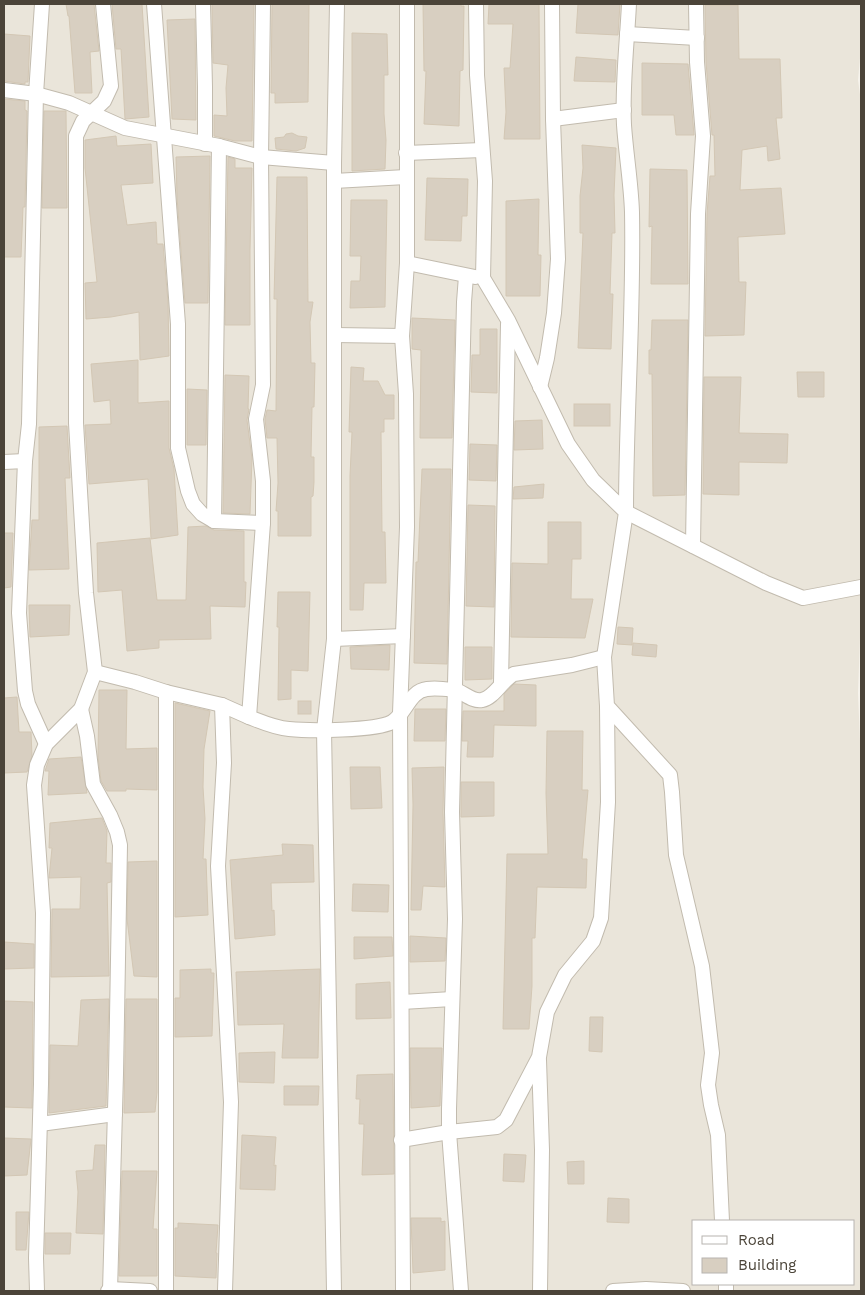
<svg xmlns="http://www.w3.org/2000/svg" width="865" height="1295" font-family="'Work Sans',sans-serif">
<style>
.residential{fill:#eae5da;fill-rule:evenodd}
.building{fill:#d8cfc1;stroke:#d3c7b4}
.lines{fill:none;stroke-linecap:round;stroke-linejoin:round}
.minor-casing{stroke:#c2bbae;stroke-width:16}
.minor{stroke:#fff;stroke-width:14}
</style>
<rect width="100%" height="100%" fill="#f6f3ec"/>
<path class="residential" d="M 4,4 L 861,4 L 861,47 L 858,80 L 861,102 L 861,610 L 858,693 L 861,765 L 861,1291 L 4,1291 ZM 694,1221 L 854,1221 L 854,1284 L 694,1284 Z"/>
<g class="building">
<polygon points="66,4 94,4 99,51 90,52 92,93 75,93 69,16 68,16"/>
<polygon points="112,4 142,4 149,117 125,119 121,49 116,49"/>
<polygon points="212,4 254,4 252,141 235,141 214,136 214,115 227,116 226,88 228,65 213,63"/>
<polygon points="272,4 309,4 308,102 275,103 275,93 271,93"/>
<polygon points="423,4 461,4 461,6 464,6 463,70 460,71 459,126 424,124 426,71 424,71"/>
<polygon points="489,4 539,4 540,139 504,139 506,112 504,68 510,68 513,24 488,24"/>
<polygon points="578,4 620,4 618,35 576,33"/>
<polygon points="705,5 738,5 739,59 780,59 782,118 776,118 780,159 768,161 767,146 742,150 740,190 781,188 785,234 738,237 739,282 746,282 744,335 705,336 707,214 710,176 715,176 714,135 712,135 706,62"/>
<polygon points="195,19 196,120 172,119 167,20"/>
<polygon points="352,33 387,34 388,75 384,75 384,114 386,140 385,169 352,171"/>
<polygon points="4,34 30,36 28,82 25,82 25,84 4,81"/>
<polygon points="576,57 616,60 615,82 574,81"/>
<polygon points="642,63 688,64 694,135 676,135 674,115 642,115"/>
<polygon points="4,99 25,101 25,110 27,111 25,207 23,207 21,257 4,257"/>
<polygon points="44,111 66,111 67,208 42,208"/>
<polygon points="292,133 298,136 307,137 305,148 296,151 276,149 275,138 284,137 286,134"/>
<polygon points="116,136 117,146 151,144 153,183 121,185 127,225 156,222 157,244 163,244 168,302 169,356 140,360 139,312 111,317 86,319 85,283 97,282 85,168 85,140"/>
<polygon points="582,145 616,148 614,195 615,233 612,233 610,294 613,294 611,349 578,348 583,233 580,233 580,196 583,168"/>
<polygon points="210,156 208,303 185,303 177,197 176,157"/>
<polygon points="228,157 235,159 235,168 252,168 250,250 250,325 225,325"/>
<polygon points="650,169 687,170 688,284 651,284 652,226 649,227"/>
<polygon points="277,177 307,177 308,302 313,302 310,322 311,363 315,363 314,407 312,407 311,457 314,457 314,482 313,496 311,497 311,536 278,536 278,511 276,511 278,483 277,438 267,438 265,419 267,410 276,411 277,299 274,299"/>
<polygon points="427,178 468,179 467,216 462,216 461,241 425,240"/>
<polygon points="539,199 538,255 541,255 540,296 506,296 506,201"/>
<polygon points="351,200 387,200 385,307 350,308 351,281 360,281 361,256 350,256"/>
<polygon points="412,318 455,320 452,438 420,438 421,350 412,349"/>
<polygon points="652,320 688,320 685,495 653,496 652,374 649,374 649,350 651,350"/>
<polygon points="480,329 497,329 497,393 471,392 472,355 480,355"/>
<polygon points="138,360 138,403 169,401 169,448 174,469 178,535 151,539 148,479 89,484 85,425 111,424 110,400 94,402 91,364"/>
<polygon points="351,367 364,368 363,381 378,381 385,395 394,395 394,419 384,419 384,432 381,432 382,532 385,532 386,583 364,583 363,610 350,610 350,476 352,432 349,432"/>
<polygon points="797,372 824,372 824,397 798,397"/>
<polygon points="225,375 249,376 248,409 249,409 247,420 252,459 250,514 223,513"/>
<polygon points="704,377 741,377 739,433 788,434 787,463 739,462 739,495 703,494"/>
<polygon points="187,389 207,390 206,445 187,445"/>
<rect x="574" y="404" width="36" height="22"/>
<polygon points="542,420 543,449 514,450 515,421"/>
<polygon points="67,426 70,478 65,478 69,569 29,570 32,520 39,520 39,427"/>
<polygon points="470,444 497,445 496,481 469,480"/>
<polygon points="422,469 451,469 447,664 414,663 416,562 418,562"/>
<polygon points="544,484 543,498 513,499 514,487"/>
<polygon points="468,505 495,506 494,607 466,606"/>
<polygon points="548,522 581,522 581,559 572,559 571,599 593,599 585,638 511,637 512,563 548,564"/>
<polygon points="206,526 214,530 244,531 244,582 246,582 245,607 210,606 211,639 159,640 159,648 127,651 122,590 98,592 97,543 150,538 157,600 186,600 188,527"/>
<polygon points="4,533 13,533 11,587 4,588"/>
<polygon points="278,592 310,592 308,671 291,670 291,699 278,700 279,627 277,627"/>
<polygon points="29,605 70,605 69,635 30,637"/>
<polygon points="618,627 633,628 632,645 617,644"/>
<polygon points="633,643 657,645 656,657 632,655"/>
<polygon points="390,645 389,670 351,669 350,647"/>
<polygon points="465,647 492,647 492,679 465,680"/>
<polygon points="514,684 536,685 536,726 494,725 493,757 467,757 468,741 462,741 463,711 504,711 504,694"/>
<polygon points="99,690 127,690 126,749 157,748 157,790 126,789 126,791 107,791 101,781 98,757"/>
<polygon points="17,697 19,732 31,732 32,756 27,772 4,773 4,698"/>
<rect x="298" y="701" width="13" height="13"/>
<polygon points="175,703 210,711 204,749 203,787 205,819 203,859 206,859 208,915 175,917"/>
<polygon points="415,709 446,709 445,741 414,741"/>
<polygon points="547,731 583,731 582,790 588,790 582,859 587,859 586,888 537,887 535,938 532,938 532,986 529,1029 503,1029 507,854 548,854 546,793"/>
<polygon points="81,757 87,793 48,795 49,771 45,771 49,759"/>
<polygon points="350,767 380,767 382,808 351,809"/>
<polygon points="444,767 443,812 445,887 423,886 421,910 411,910 413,805 412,768"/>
<polygon points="461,782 494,782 494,816 461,817"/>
<polygon points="102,818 107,831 106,863 111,863 111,882 107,883 109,976 51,977 52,909 80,909 81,877 49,878 52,848 49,848 50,823"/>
<polygon points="282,844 313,845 314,882 271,883 272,911 274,910 275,935 235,939 230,860 283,855"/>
<polygon points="157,861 157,977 134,976 127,919 128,862"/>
<polygon points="353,884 389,885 388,912 352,911"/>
<polygon points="410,936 446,938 445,961 410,962"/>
<polygon points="354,937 392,937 393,956 354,959"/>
<polygon points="4,942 34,944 34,968 4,969"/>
<polygon points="211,969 211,973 214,973 212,1036 175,1037 175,998 180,998 180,970"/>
<polygon points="320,969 318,1058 282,1058 284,1024 238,1025 236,972"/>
<polygon points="390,982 391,1018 356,1019 356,984"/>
<polygon points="109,999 106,1106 49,1113 50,1045 78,1046 81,1000"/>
<polygon points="126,999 157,999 157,1092 155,1112 124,1113"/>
<polygon points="4,1001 33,1002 32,1108 4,1107"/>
<polygon points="590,1017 603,1017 602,1052 589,1051"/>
<polygon points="410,1048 442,1048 440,1106 411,1108"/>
<polygon points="275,1052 274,1083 239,1082 239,1053"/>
<polygon points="393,1074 394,1174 362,1175 364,1124 359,1124 360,1099 356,1099 357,1075"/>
<polygon points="284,1086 319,1086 318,1105 284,1105"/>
<polygon points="242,1135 276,1137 274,1166 276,1165 275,1190 240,1189"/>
<polygon points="4,1138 31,1139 27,1175 4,1176"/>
<polygon points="95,1145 105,1145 103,1234 76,1233 78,1192 76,1171 93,1170"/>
<polygon points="504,1154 526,1155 524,1182 503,1181"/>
<polygon points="584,1161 584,1184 568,1184 567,1162"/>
<polygon points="122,1171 157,1171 153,1229 157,1229 157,1276 119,1276"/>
<polygon points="608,1198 629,1199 629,1223 607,1222"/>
<polygon points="16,1212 29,1212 26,1250 16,1250"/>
<polygon points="411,1218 441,1218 441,1222 445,1221 445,1270 413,1273"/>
<polygon points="178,1223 218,1225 216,1253 217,1253 216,1278 175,1276 175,1228 178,1228"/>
<polygon points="45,1233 71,1233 70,1254 45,1254"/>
</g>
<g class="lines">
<defs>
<g id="minor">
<polyline points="42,4 36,94 29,424 25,461 19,613 25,691 28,704 46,744"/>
<polyline points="154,4 178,324 178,448 188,491 193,504 202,514 214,521 263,523"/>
<polyline points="203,4 205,87 205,144"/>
<path d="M 263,4 L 261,157 L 263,385 L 256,419 L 263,481 L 263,523 L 249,717 C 262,722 275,728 289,729 C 309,731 376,731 392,722 C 406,714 409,691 427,689 C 435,688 450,689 458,691 C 465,694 474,702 482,700 C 494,698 502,680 514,674 L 572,665 L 604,657"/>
<polyline points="476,4 477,75 485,181 483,278 508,320 568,444 593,480 626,512 604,657 607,706 670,775 672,792 676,855 702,966 712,1053 708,1085 711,1105 718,1135 722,1221"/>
<path d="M 629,4 C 627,44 622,85 624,125 C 626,154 631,183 632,212 C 634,312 626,412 626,512 L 766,583 L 803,598 L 861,587"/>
<polyline points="627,34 697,38"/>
<polyline points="4,90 36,94 69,103 125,128 219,146 261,157 334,163"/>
<polyline points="553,119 624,110"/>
<polyline points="406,153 482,150"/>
<polyline points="334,181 406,177"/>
<polyline points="407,263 475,277"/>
<polyline points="335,335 402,336"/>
<polyline points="540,387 547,358 554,313 558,259 553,119 552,4"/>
<polyline points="4,462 25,461"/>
<polyline points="214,521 219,146"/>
<polyline points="693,546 698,214 703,136 697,62 696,4"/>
<polyline points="334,639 403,636"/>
<polyline points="95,672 135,682 166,692 222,705 249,717"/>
<polyline points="501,683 508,324"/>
<polyline points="166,692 166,1291"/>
<polyline points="222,705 224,763 218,866 231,1102 225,1291"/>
<polyline points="81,709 87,736 93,784 110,815 117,832 120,845 116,1074 110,1291"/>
<polyline points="402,1002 452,999"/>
<polyline points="539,1060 542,1150 540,1291"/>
<polyline points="40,1124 115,1114"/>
<polyline points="401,1140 449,1132 497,1127 506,1120 539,1057 547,1012 565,975 593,941 601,918 608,802 607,706"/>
<polyline points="726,1284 726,1291"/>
<polyline points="37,1291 36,1258 41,1084 43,913 34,785 37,765 46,744 81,709 95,672 86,593 76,423 76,136 83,121 104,101 111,86 103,4"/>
<polyline points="108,1291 110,1289 150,1291"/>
<polyline points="334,1291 324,730 334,639 334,163 337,4"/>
<polyline points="403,1291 400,713 407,527 406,394 402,336 407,263 407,4"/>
<polyline points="461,1291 449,1132 449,1109 455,919 452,812 464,302 466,276"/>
<polyline points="613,1291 646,1289 683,1291"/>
</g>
</defs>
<use href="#minor" class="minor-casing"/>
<use href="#minor" class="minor"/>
</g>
<rect width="865" height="1295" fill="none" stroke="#4b4439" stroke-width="10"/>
<rect x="692" y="1220" width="162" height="65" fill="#ffffff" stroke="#b7b4b0"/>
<rect x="702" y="1236" width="25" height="8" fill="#ffffff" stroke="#b7b4b0"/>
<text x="738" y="1245" font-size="15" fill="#4b4439">Road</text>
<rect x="702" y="1258" width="25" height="15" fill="#d8cfc1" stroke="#b7b4b0"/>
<text x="738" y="1270" font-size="15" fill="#4b4439">Building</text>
</svg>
